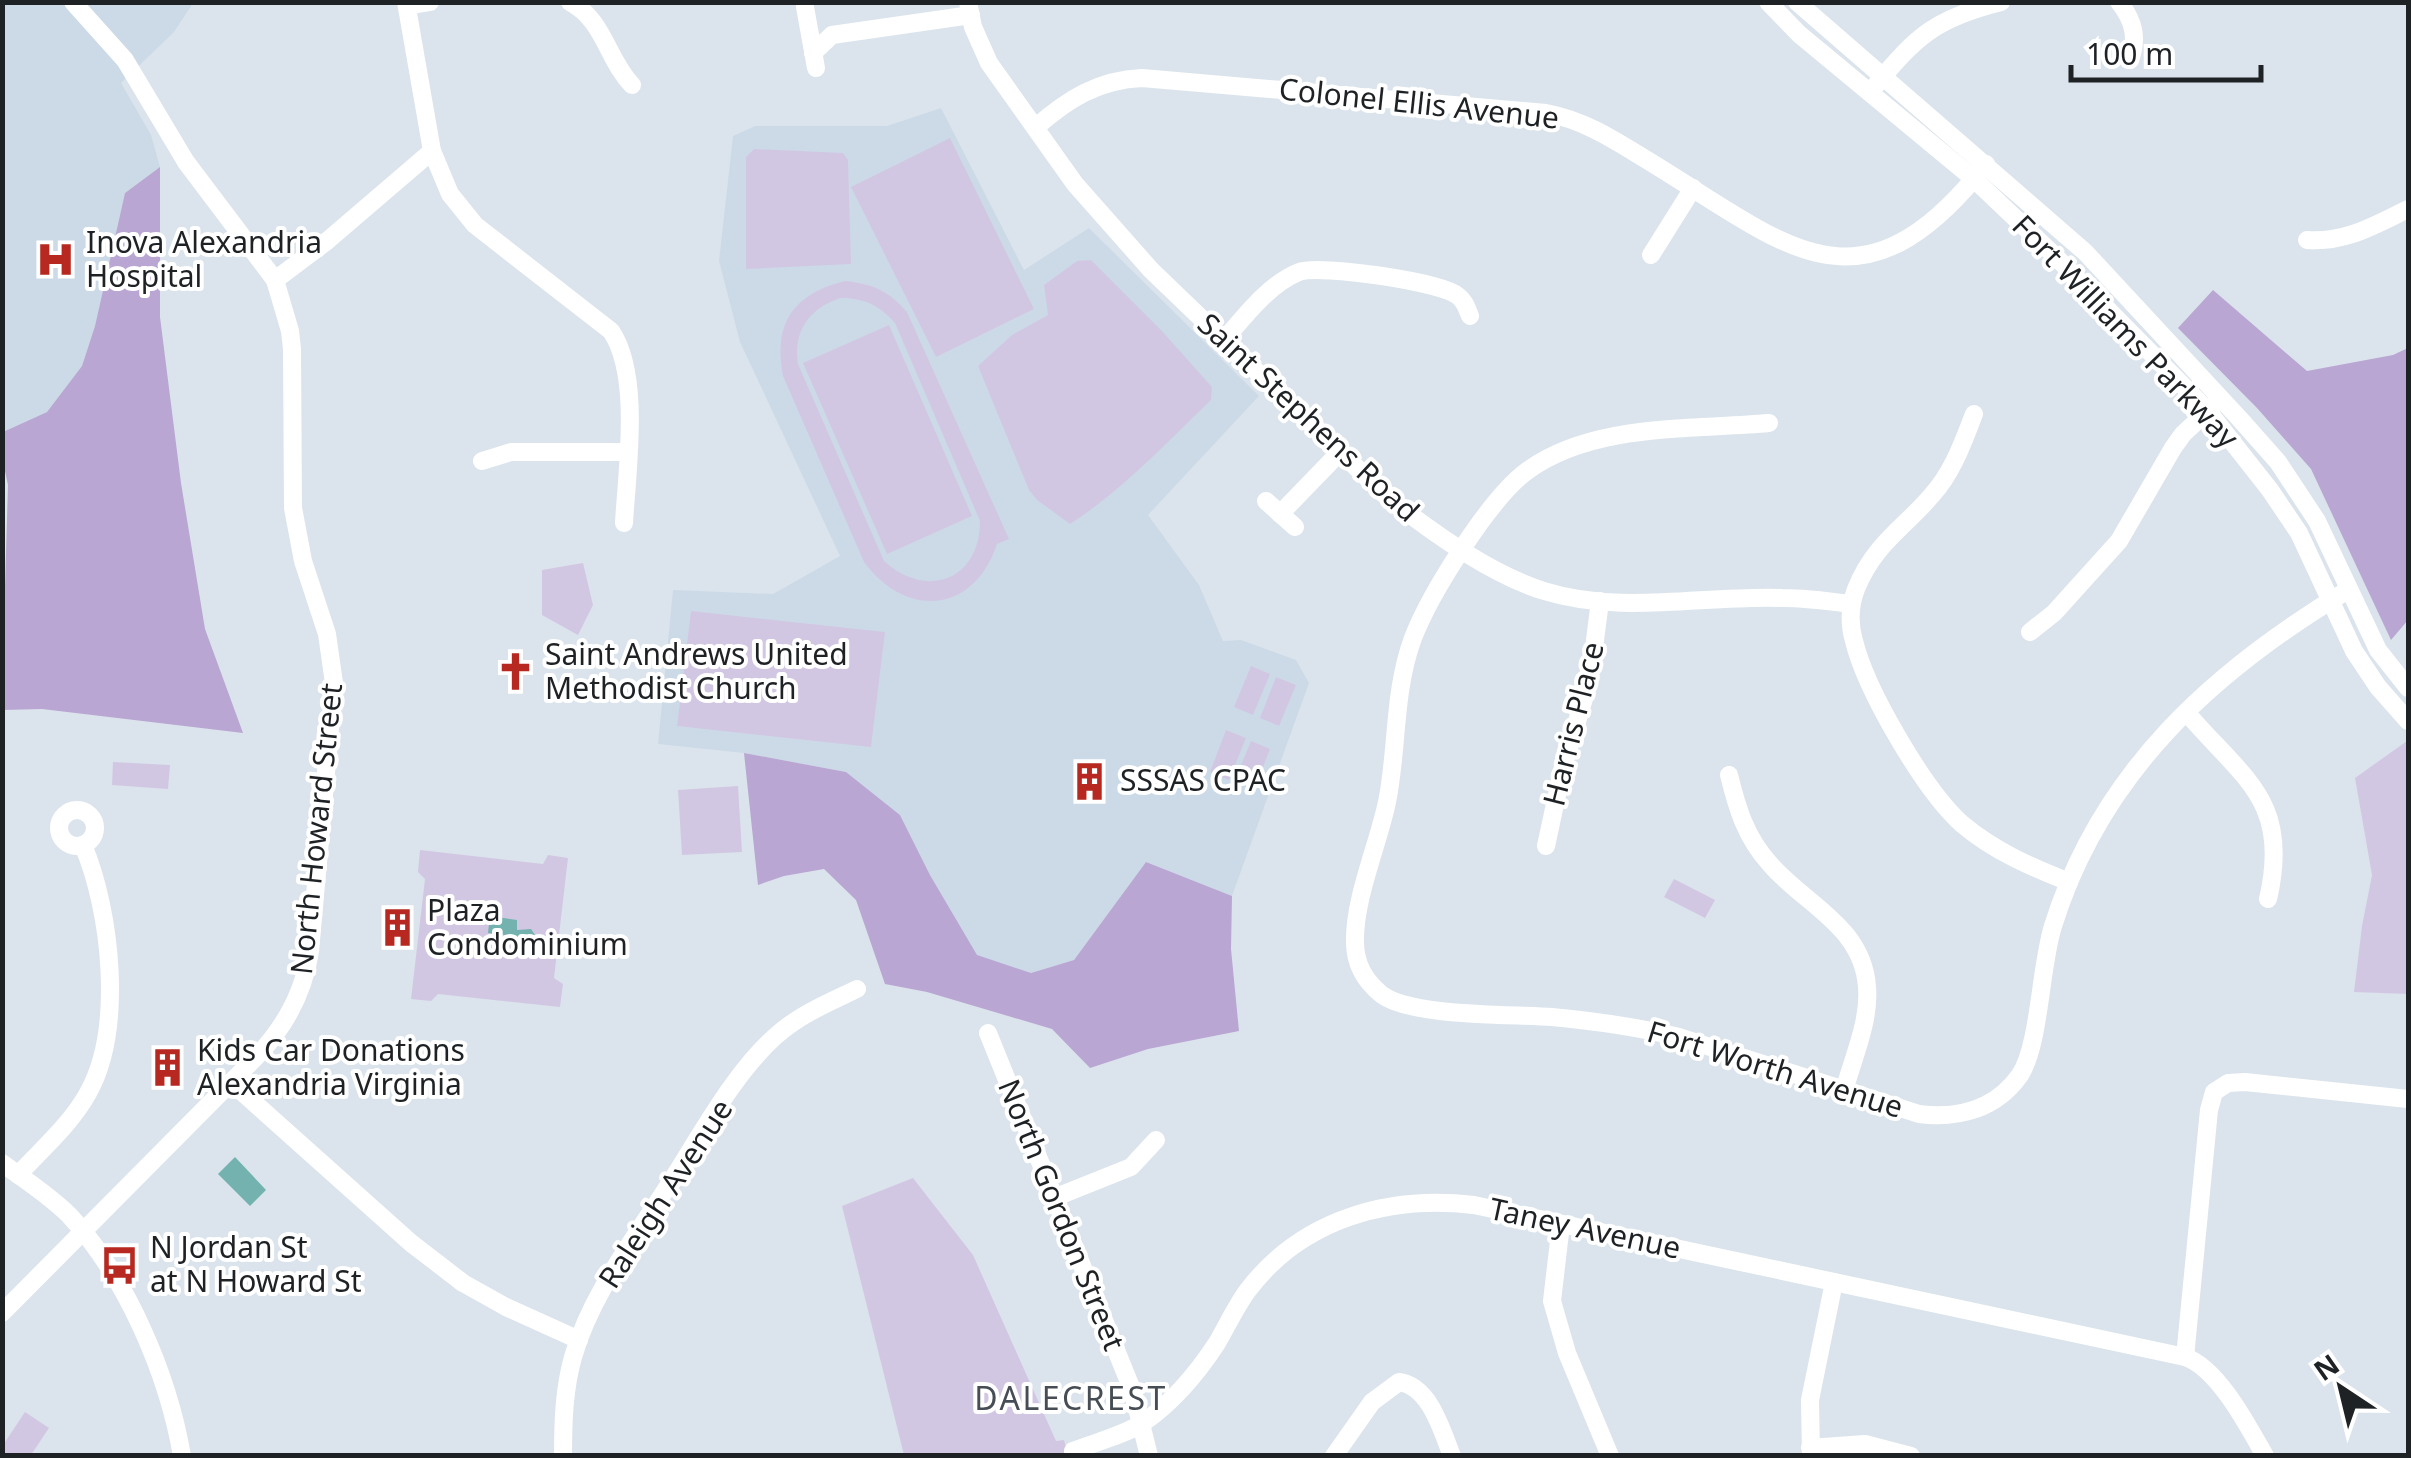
<svg xmlns="http://www.w3.org/2000/svg" width="2411" height="1458" font-family="'Noto Sans',sans-serif">
<style>
.built{fill:#ccdae8}
.green{fill:#d2c7e3;fill-rule:evenodd}
.forest{fill:#b9a6d2}
.water{fill:#73b2ae}
.lines{fill:none;stroke-linecap:round;stroke-linejoin:round}
.minor{stroke:#fff;stroke-width:18}
.labels{text-anchor:middle;stroke-width:8;stroke-linejoin:round;paint-order:stroke}
.street-label{font-size:30px;fill:#1f2225;stroke:#fff}
.poi-label{font-size:30px;fill:#1f2225;stroke:#fff;text-anchor:start}
.neighbourhood-label{font-size:32px;letter-spacing:2.5px;fill:#464d54;stroke:#fff}
</style>
<rect width="100%" height="100%" fill="#dbe4ec"/>
<g class="built">
<polygon points="2,3 193,3 174,32 121,83 151,135 160,167 125,193 95,326 82,366 47,412 3,432"/>
<polygon points="941,108 1024,270 1089,228 1259,396 1148,515 1199,585 1223,641 1241,640 1296,660 1309,683 1232,896 1146,862 1074,960 1031,973 977,956 930,875 900,815 846,772 744,753 658,744 673,590 773,594 840,556 740,342 719,261 733,136 755,126 887,126"/>
</g>
<g class="green">
<polygon points="950,138 1034,309 936,357 851,187"/>
<polygon points="754,149 843,153 848,160 851,264 746,269 746,157"/>
<path d="M 1077,261 L 1091,260 L 1162,331 L 1212,387 L 1211,400 C 1166,443 1123,490 1070,524 L 1037,500 L 1029,490 L 978,366 L 1012,335 L 1048,315 L 1044,285 Z"/>
<path d="M 845,281 C 873,284 889,291 907,312 L 1009,539 L 997,544 C 974,614 906,619 864,562 L 783,376 C 773,323 793,294 845,281 ZM 840,298 C 864,298 879,305 895,323 L 980,521 C 980,580 927,600 884,561 L 798,364 C 793,331 809,309 840,298 Z"/>
<polygon points="889,325 972,516 887,554 803,363"/>
<polygon points="583,563 593,605 578,635 542,615 542,570"/>
<polygon points="691,611 885,632 871,747 677,726"/>
<polygon points="1251,666 1270,674 1253,715 1234,707"/>
<polygon points="1276,677 1296,685 1279,726 1260,718"/>
<polygon points="1226,730 1246,738 1229,780 1210,772"/>
<polygon points="1251,741 1270,749 1254,790 1234,782"/>
<polygon points="2407,741 2408,994 2354,992 2362,926 2372,875 2355,778"/>
<polygon points="113,762 170,765 168,789 112,785"/>
<polygon points="738,786 742,852 682,855 678,790"/>
<polygon points="420,850 543,864 548,855 568,858 554,978 563,984 560,1007 438,994 431,1001 411,999 425,879 418,872"/>
<polygon points="1674,879 1715,900 1705,918 1664,897"/>
<polygon points="913,1178 973,1255 1056,1441 1064,1440 1068,1455 904,1455 842,1206"/>
<polygon points="25,1412 49,1428 31,1455 3,1455 3,1445"/>
</g>
<g class="forest">
<polygon points="160,167 160,317 181,483 205,629 243,733 42,709 3,710 2,592 5,587 8,485 3,462 3,432 47,412 82,366 95,326 125,193"/>
<polygon points="2213,290 2307,371 2393,355 2408,348 2408,620 2391,640 2311,469 2257,408 2178,328"/>
<polygon points="744,753 846,772 900,815 930,875 977,955 1031,973 1074,960 1146,862 1232,896 1231,949 1239,1031 1148,1049 1090,1068 1052,1029 927,992 885,984 856,900 824,869 784,876 758,885"/>
</g>
<g class="water">
<polygon points="487,911 493,911 497,917 517,920 517,930 531,929 535,935 533,944 522,947 515,936 488,933 489,924 483,917"/>
<polygon points="235,1157 266,1190 250,1206 218,1174"/>
</g>
<g class="lines">
<g class="minor">
<path d="M 406,2 L 432,151 L 450,194 L 475,225 L 611,331 C 641,375 627,469 624,523"/>
<path d="M 570,2 C 604,20 607,59 632,85"/>
<path d="M 968,2 L 973,27 L 989,63 L 1075,184 L 1151,270 L 1386,496 C 1430,531 1489,574 1544,591 C 1621,615 1703,595 1782,598 C 1805,598 1828,601 1851,604"/>
<polyline points="1768,2 1799,34 1974,179 2056,257 2208,411 2270,490 2299,533 2354,651 2378,687 2408,721"/>
<polyline points="1797,2 2085,252 2239,418 2278,462 2317,521 2378,650 2408,688"/>
<path d="M 2119,2 C 2134,21 2138,38 2130,60"/>
<polyline points="407,6 430,2"/>
<polyline points="805,7 816,68"/>
<polyline points="813,53 832,35 971,15"/>
<path d="M 1876,85 C 1917,35 1937,18 2001,2"/>
<path d="M 1036,127 C 1068,99 1098,80 1142,78 L 1546,113 C 1583,120 1611,138 1642,157 C 1784,242 1857,327 1986,164"/>
<path d="M 2307,240 C 2345,243 2375,225 2408,209"/>
<polyline points="1651,255 1693,188"/>
<polyline points="275,280 327,241 432,151"/>
<path d="M 1224,340 C 1245,316 1269,284 1299,272 C 1320,264 1442,282 1458,296 C 1465,301 1467,309 1470,316"/>
<path d="M 1974,414 C 1963,442 1953,472 1932,495 C 1903,529 1874,544 1856,589 C 1850,605 1849,624 1854,641 C 1866,690 1924,790 1962,824 C 1994,851 2031,867 2069,882"/>
<path d="M 1769,423 C 1691,430 1592,423 1527,471 C 1489,499 1430,594 1413,638 C 1393,692 1398,748 1387,802 C 1378,845 1354,899 1355,942 C 1355,963 1365,981 1381,994 C 1409,1017 1513,1014 1552,1017 C 1595,1021 1637,1027 1679,1037 L 1919,1114 C 1959,1119 1996,1109 2020,1075 C 2040,1044 2040,967 2053,926 C 2101,772 2213,671 2348,590"/>
<polyline points="482,461 511,452 627,452"/>
<polyline points="1266,501 1295,527"/>
<polyline points="1280,514 1340,452"/>
<polyline points="2030,632 2054,613 2119,541 2173,448 2183,434 2213,406"/>
<path d="M 2186,712 C 2243,779 2291,800 2268,899"/>
<path d="M 1729,775 C 1737,808 1746,838 1770,864 C 1804,904 1863,926 1867,987 C 1870,1021 1853,1058 1844,1091"/>
<circle cx="77" cy="828" r="18"/>
<polyline points="1546,846 1563,767 1590,679 1600,601"/>
<polyline points="988,1033 1133,1392 1149,1456"/>
<polyline points="231,1082 411,1243 463,1283 506,1307 579,1340"/>
<path d="M 2,1163 C 25,1180 49,1195 69,1215 C 126,1276 168,1374 182,1456"/>
<path d="M 18,1175 C 42,1149 71,1124 88,1093 C 124,1029 111,911 83,845"/>
<polyline points="1056,1197 1131,1167 1156,1140"/>
<polyline points="1561,1224 1552,1301 1567,1353 1610,1456"/>
<path d="M 2,1313 L 256,1057 C 285,1027 304,992 310,951 L 334,683 L 327,634 L 303,561 L 293,508 L 292,349 L 290,331 L 275,280 L 186,162 L 125,60 L 73,2"/>
<polyline points="2185,1357 2209,1110 2214,1092 2228,1083 2245,1082 2408,1099"/>
<polyline points="1810,1448 1865,1444 1911,1456"/>
<path d="M 1073,1451 C 1096,1442 1125,1435 1144,1422 C 1173,1402 1198,1372 1217,1343 C 1227,1326 1236,1306 1248,1290 C 1302,1219 1388,1195 1474,1205 L 2185,1357 C 2218,1368 2248,1426 2265,1456"/>
<path d="M 563,1456 C 563,1422 564,1389 573,1357 C 591,1294 635,1238 670,1183 C 701,1135 735,1071 778,1034 C 801,1014 830,1002 857,989"/>
<path d="M 1334,1456 L 1372,1402 L 1399,1382 C 1430,1386 1442,1431 1452,1456"/>
<polyline points="1811,1456 1810,1400 1834,1282"/>
</g>
</g>
<defs>
<symbol id="hospital-bare" viewBox="-9 -9 18 18"><path d="M-5-5h3v3.5h4V-5h3V5h-3V1.5h-4V5h-3Z" fill="#b72920" stroke="#fff" stroke-width="2.5" paint-order="stroke"/></symbol>
<symbol id="church-bare" viewBox="-9 -9 18 18"><path d="M-1.2-6h2.4v3.5h3.3v2.4h-3.3V6h-2.4V-.1h-3.3v-2.4h3.3Z" fill="#b72920" stroke="#fff" stroke-width="2.5" paint-order="stroke"/></symbol>
<symbol id="building-bare" viewBox="-9 -9 18 18"><path d="M-4-6H4V6H1V3H-1V6H-4ZM-2.5-4.3h1.7v1.8h-1.7ZM.8-4.3h1.7v1.8H.8ZM-2.5-1h1.7V.8h-1.7ZM.8-1h1.7V.8H.8Z" fill="#b72920" stroke="#fff" stroke-width="2.5" paint-order="stroke"/></symbol>
<symbol id="bus-bare" viewBox="-9 -9 18 18"><path d="M-5-6H5V4H4V6H2V4H-2V6H-4V4H-5ZM-3.5-4V0h7V-4ZM-3.5 1.2v1.5H-2V1.2ZM2 1.2v1.5H3.5V1.2Z" fill="#b72920" stroke="#fff" stroke-width="2.5" paint-order="stroke"/></symbol>
</defs>
<g fill-rule="evenodd">
<use href="#hospital-bare" x="28" y="232" width="55" height="55"/>
<use href="#church-bare" x="488" y="644" width="55" height="55"/>
<use href="#building-bare" x="1062" y="754" width="55" height="55"/>
<use href="#building-bare" x="370" y="900" width="55" height="55"/>
<use href="#building-bare" x="140" y="1040" width="55" height="55"/>
<use href="#bus-bare" x="92" y="1238" width="55" height="55"/>
</g>
<g class="labels">
<g class="street-label">
<text transform="translate(1419 104) rotate(6)" y="10">Colonel Ellis Avenue</text>
<text transform="translate(2125 332) rotate(46)" y="10">Fort Williams Parkway</text>
<text transform="translate(1308 418) rotate(43)" y="10">Saint Stephens Road</text>
<text transform="translate(1574 724) rotate(-76)" y="10">Harris Place</text>
<text transform="translate(317 829) rotate(-84)" y="10">North Howard Street</text>
<text transform="translate(1775 1070) rotate(17)" y="10">Fort Worth Avenue</text>
<text transform="translate(666 1194) rotate(-57)" y="10">Raleigh Avenue</text>
<text transform="translate(1061 1215) rotate(68)" y="10">North Gordon Street</text>
<text transform="translate(1585 1229) rotate(12)" y="10">Taney Avenue</text>
</g>
<g class="poi-label">
<text x="86" y="253">Inova Alexandria<tspan x="86" dy="34">Hospital</tspan></text>
<text x="545" y="665">Saint Andrews United<tspan x="545" dy="34">Methodist Church</tspan></text>
<text x="1120" y="791">SSSAS CPAC</text>
<text x="427" y="921">Plaza<tspan x="427" dy="34">Condominium</tspan></text>
<text x="197" y="1061">Kids Car Donations<tspan x="197" dy="34">Alexandria Virginia</tspan></text>
<text x="150" y="1258">N Jordan St<tspan x="150" dy="34">at N Howard St</tspan></text>
</g>
<g class="neighbourhood-label">
<text x="1071" y="1410">DALECREST</text>
</g>
</g>
<rect width="2411" height="1458" fill="none" stroke="#1f2225" stroke-width="10"/>
<g transform="translate(2341 1388) rotate(325)" stroke="#ffffff" stroke-width="8" paint-order="stroke">
<path d="M0-8L18 38L0 25L-18 38Z" fill="#1f2225"/>
<text y="-15" font-size="28" font-weight="bold" text-anchor="middle" fill="#1f2225">N</text>
</g>
<path d="M2071 65v15h190v-15" fill="none" stroke="#1f2225" stroke-width="5"/>
<text x="2086" y="65" font-size="30" fill="#1f2225" stroke="#ffffff" stroke-width="8" paint-order="stroke">100 m</text>
</svg>
